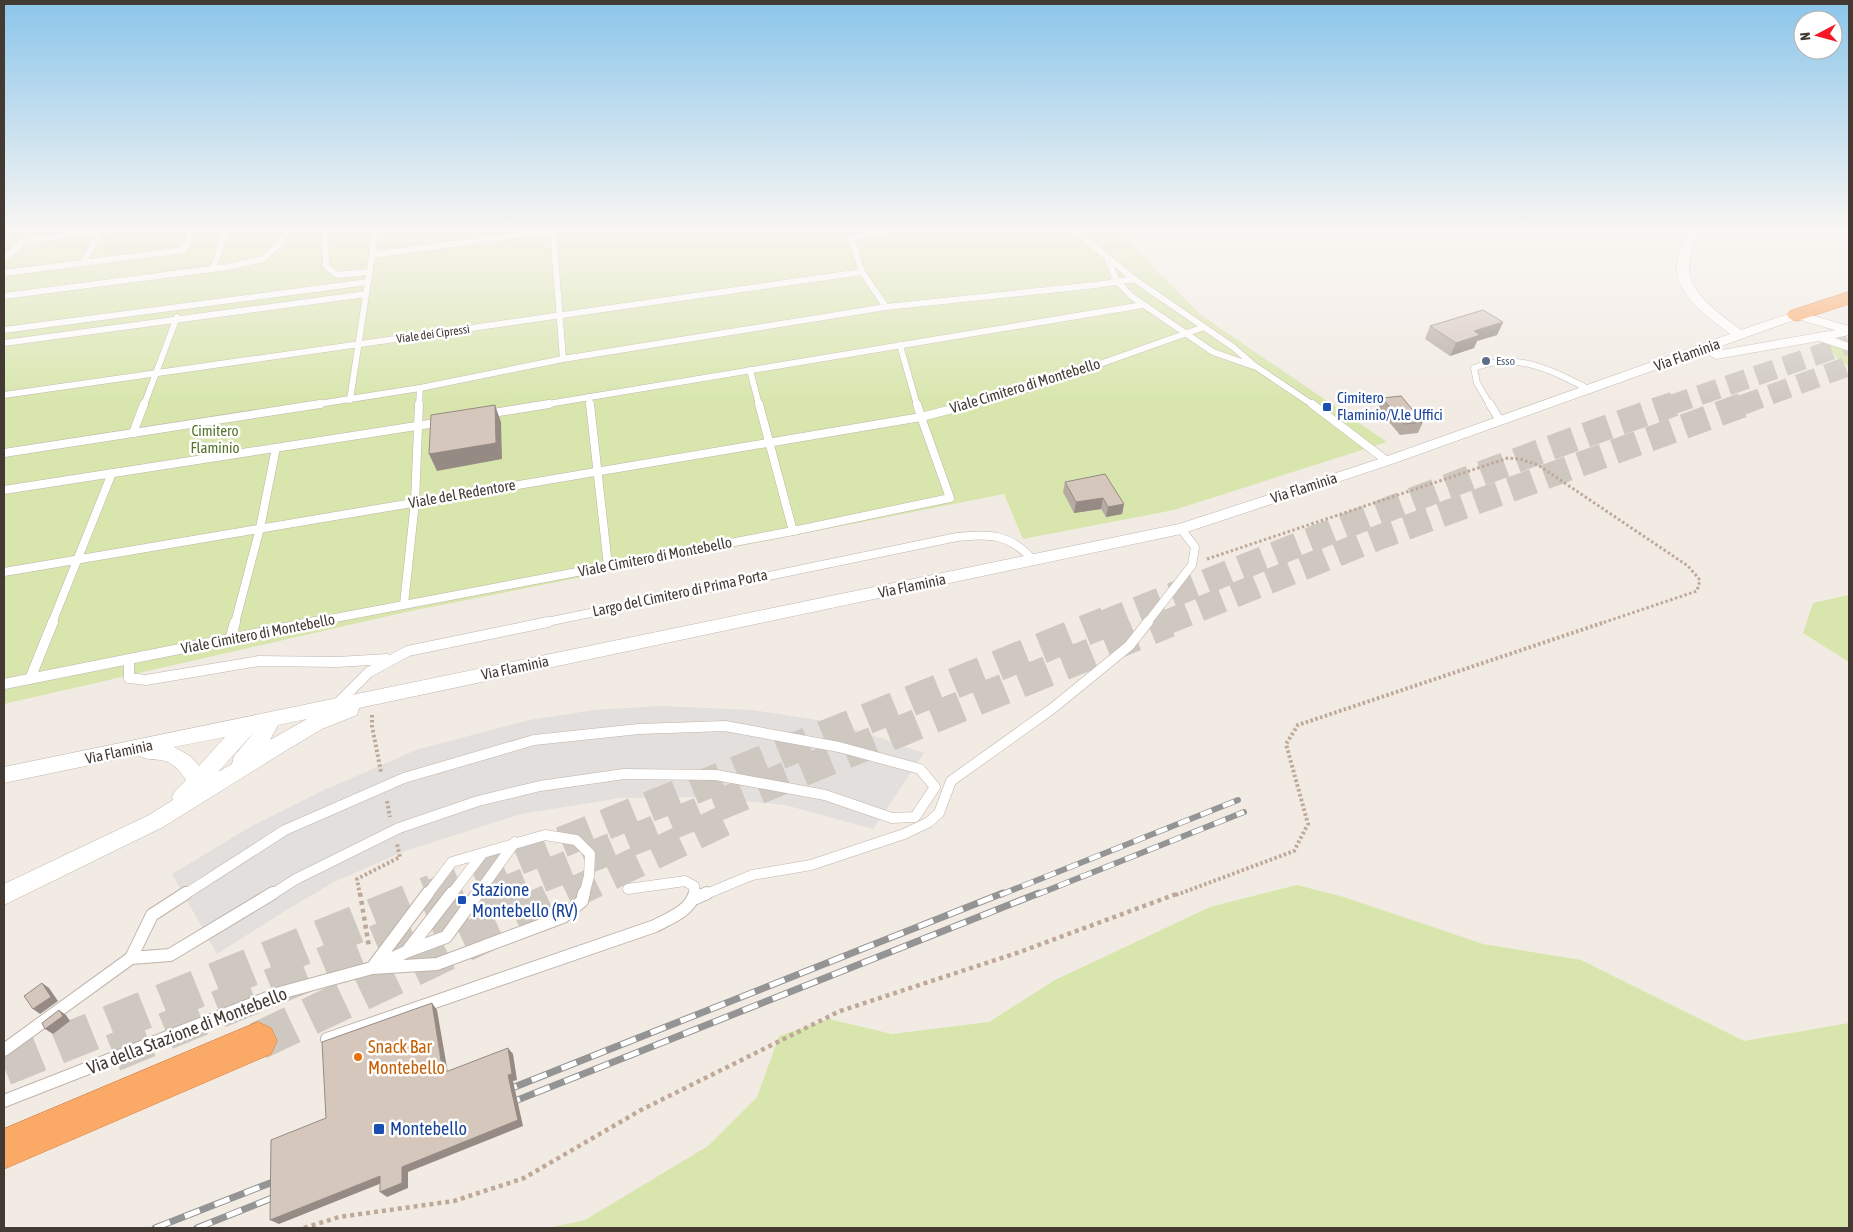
<svg xmlns="http://www.w3.org/2000/svg" width="1853" height="1232" font-family="'Asap Condensed',sans-serif">
<style>
.green{fill:#d8e6ad}
.parking{fill:#e2dfdc}
.lines{fill:none;stroke-linecap:round;stroke-linejoin:round}
.highway-tunnel-far3{stroke:#cfc8c1;stroke-width:20;stroke-dasharray:20 10;stroke-linecap:butt}
.highway-tunnel-far2{stroke:#cfc8c1;stroke-width:25;stroke-dasharray:25 12;stroke-linecap:butt}
.highway-tunnel-far1{stroke:#cfc8c1;stroke-width:31;stroke-dasharray:31 16;stroke-linecap:butt}
.highway-tunnel{stroke:#cfc8c1;stroke-width:38;stroke-dasharray:38 19;stroke-linecap:butt}
.lane-far3-casing{stroke:#c0b3aa;stroke-width:7}
.lane-far2-casing{stroke:#c0b3aa;stroke-width:9}
.lane-far1-casing{stroke:#c0b3aa;stroke-width:11}
.lane-casing{stroke:#c0b3aa;stroke-width:14}
.street-casing{stroke:#c0b3aa;stroke-width:1}
.highway-casing{stroke:#da7a36;stroke-width:1}
.path-far2{stroke:#bea998;stroke-width:3;stroke-dasharray:2.5 2.5;stroke-linecap:butt}
.path-far1{stroke:#bea998;stroke-width:4;stroke-dasharray:2.5 2.5;stroke-linecap:butt}
.path{stroke:#bea998;stroke-width:4.5;stroke-dasharray:4 4;stroke-linecap:butt}
.lane-far3{stroke:#fff;stroke-width:6}
.lane-far2{stroke:#fff;stroke-width:8}
.lane-far1{stroke:#fff;stroke-width:10}
.lane{stroke:#fff;stroke-width:12}
.street{fill:#fff;fill-rule:evenodd}
.highway{fill:#fba966;fill-rule:evenodd}
.rail-far1-casing{stroke:#949494;stroke-width:6}
.rail-casing{stroke:#949494;stroke-width:7}
.rail-far1{stroke:#fff;stroke-width:4.5;stroke-dasharray:12;stroke-linecap:butt}
.rail{stroke:#fff;stroke-width:5;stroke-dasharray:16;stroke-linecap:butt}
.wall{fill:#b8aba3}
.shaded-wall{fill:#968b84}
.building{fill:#d6c7bd;stroke:#968b84}
.service-dot{fill:#5c6f8a;stroke:#fff;stroke-width:2}
.transit-dot{fill:#1a4fb4;stroke:#fff;stroke-width:2}
.food-dot{fill:#e8710a;stroke:#fff;stroke-width:2}
.labels{text-anchor:middle;stroke-width:5;stroke-linejoin:round;paint-order:stroke}
.far-street-label{font-size:12px;fill:#443a34;stroke:#fff}
.far-service-label{font-size:12px;fill:#4e5e75;stroke:#fff;text-anchor:start}
.street-label{font-size:15px;fill:#443a34;stroke:#fff}
.transit-label{font-size:15px;fill:#164399;stroke:#fff;text-anchor:start}
.park-label{font-size:15px;fill:#557429;stroke:#fff}
.near-transit-label{font-size:18px;fill:#164399;stroke:#fff;text-anchor:start}
.near-street-label{font-size:18px;fill:#443a34;stroke:#fff}
.near-food-label{font-size:18px;fill:#c56008;stroke:#fff;text-anchor:start}
</style>
<rect width="100%" height="100%" fill="#f2ebe4"/>
<g class="green">
<polygon points="4,229 1116,229 1201,315 1387,442 1174,510 1023,539 1004,494 406,612 4,704"/>
<polygon points="1849,339 1849,366 1840,362 1828,346"/>
<polygon points="1849,595 1849,662 1803,633 1813,603"/>
<polygon points="1297,885 1344,897 1483,944 1581,960 1744,1041 1849,1023 1849,1228 548,1228 585,1220 708,1146 757,1097 779,1036 829,1019 892,1034 989,1022 1055,980 1210,907"/>
</g>
<polygon class="parking" points="661,706 752,710 837,723 924,753 873,829 785,805 699,797 620,798 521,814 405,851 334,882 285,911 217,954 172,874 250,827 322,791 416,750 529,720 595,710"/>
<g class="lines">
<g class="highway-tunnel-far3">
<polyline points="1671,405 1849,344"/>
<polyline points="1742,405 1849,366"/>
</g>
<g class="highway-tunnel-far2">
<path d="M 1103,623 C 1292,547 1481,470 1674,404"/>
<polyline points="1165,623 1380,537 1746,404"/>
</g>
<g class="highway-tunnel-far1">
<polyline points="431,895 1106,622"/>
<polyline points="497,895 1169,622"/>
<polyline points="568,895 736,815"/>
</g>
<g class="highway-tunnel">
<polyline points="258,1041 570,893"/>
<polyline points="113,1053 500,893"/>
<polyline points="4,1067 434,893"/>
</g>
<defs>
<g id="lane-far3">
<polyline points="325,229 326,266 337,275 369,272"/>
<polyline points="1073,229 1134,279 1233,347 1255,366 1313,405"/>
<polyline points="553,231 563,359"/>
<polyline points="25,240 119,229"/>
<polyline points="372,255 564,229"/>
<polyline points="4,259 27,238 26,229"/>
<polyline points="1108,261 1117,281 1131,296 1213,352 1253,366"/>
<polyline points="83,263 102,229"/>
<polyline points="213,269 226,229"/>
<polyline points="4,273 184,250 192,229"/>
<polyline points="4,296 227,267 263,259 279,244 289,229"/>
<polyline points="886,307 862,272 851,238 897,229"/>
<polyline points="4,330 368,282"/>
<polyline points="4,343 366,294"/>
<polyline points="900,345 917,405"/>
<polyline points="750,370 759,405"/>
<polyline points="4,395 862,272"/>
<polyline points="589,397 590,405"/>
<polyline points="350,400 376,229"/>
<polyline points="144,405 177,317"/>
<polyline points="312,405 420,388 563,359 886,307 1096,285 1134,279"/>
<polyline points="419,405 420,388"/>
<polyline points="542,405 1143,305"/>
<polyline points="967,405 1035,387 1204,327"/>
<path d="M 1490,405 L 1477,383 L 1474,368 C 1517,351 1551,370 1590,390"/>
</g>
<g id="lane-far2">
<polyline points="590,404 608,566"/>
<polyline points="759,404 793,531"/>
<polyline points="1312,404 1387,461"/>
<polyline points="1490,404 1500,421"/>
<polyline points="487,414 549,404"/>
<polyline points="133,433 144,404"/>
<polyline points="4,453 320,404"/>
<polyline points="4,490 442,422"/>
<polyline points="4,572 921,417 917,404"/>
<polyline points="404,604 415,502 419,404"/>
<polyline points="52,623 112,473"/>
<polyline points="235,623 260,528 276,448"/>
<polyline points="309,623 793,531 950,498 921,417 972,404"/>
<path d="M 542,623 L 957,537 C 989,533 1010,534 1033,560"/>
<polyline points="1147,623 1192,565 1195,547 1181,529"/>
</g>
<g id="lane-far1">
<polyline points="230,640 235,622"/>
<polyline points="129,660 129,678 146,680 259,661 337,662 387,659"/>
<polyline points="30,679 53,622"/>
<polyline points="4,684 315,622"/>
<polyline points="337,704 369,672 408,651 548,622"/>
<polyline points="628,889 685,881 694,886 695,895"/>
<polyline points="184,895 285,830 404,778 534,740 639,729 725,726 839,747 920,769 935,787 915,817 892,818 825,795 716,775 624,774 540,786 478,801 399,828 296,879 271,895"/>
<polyline points="427,895 452,862 545,835 576,840 590,854 589,876 584,895"/>
<polyline points="451,895 482,854"/>
<polyline points="477,895 515,842"/>
<polyline points="704,895 752,875 811,865 904,834 929,822 939,813 951,781 1053,708 1129,646 1148,622"/>
</g>
<g id="lane">
<polyline points="186,893 152,915 131,958 170,955 273,893"/>
<polyline points="428,893 372,968 437,964 563,917 582,901 584,893"/>
<polyline points="696,898 707,893"/>
<polyline points="408,950 452,893"/>
<path d="M 327,1039 L 655,926 C 670,918 690,911 695,893"/>
<polyline points="4,1050 131,958"/>
<polyline points="4,1101 280,993 372,968 408,951 446,937 478,893"/>
</g>
<path id="street" d="M 1688,229 L 1700,229 C 1696,242 1688,257 1689,270 C 1691,296 1723,316 1741,330 L 1797,311 L 1849,326 L 1849,335 L 1835,338 L 1849,343 L 1849,351 L 1819,341 L 1716,359 L 1709,355 L 1716,351 L 1835,330 L 1797,319 L 1392,464 L 1181,534 L 359,708 L 357,715 L 322,729 L 290,748 L 163,827 L 4,905 L 4,884 L 149,815 L 173,800 L 172,797 L 175,791 L 186,780 C 181,772 174,764 165,761 C 156,758 146,761 138,755 L 4,783 L 4,767 L 1179,524 L 1382,458 L 1730,334 C 1711,319 1678,297 1677,270 C 1676,256 1684,242 1688,229 ZM 307,719 L 270,740 L 278,725 ZM 256,730 L 234,756 L 232,764 L 218,772 ZM 225,737 L 199,766 L 190,756 L 174,747 Z"/>
<g id="highway">
<polygon points="1849,292 1849,304 1797,321 1790,319 1787,315 1790,311"/>
<polygon points="258,1022 271,1028 277,1041 271,1054 4,1169 4,1129"/>
</g>
</defs>
<use href="#lane-far3" class="lane-far3-casing"/>
<use href="#lane-far2" class="lane-far2-casing"/>
<use href="#lane-far1" class="lane-far1-casing"/>
<use href="#lane" class="lane-casing"/>
<use href="#street" class="street-casing"/>
<use href="#highway" class="highway-casing"/>
<polyline class="path-far2" points="1207,559 1508,458 1520,459 1538,465 1688,566 1700,580 1697,591 1602,623"/>
<g class="path-far1">
<polyline points="372,715 372,726 381,772"/>
<polyline points="387,801 390,817"/>
<polyline points="360,895 357,879 400,857 397,844"/>
<polyline points="1176,895 1294,851 1308,824 1286,744 1298,725 1605,622"/>
</g>
<g class="path">
<polyline points="360,893 369,947"/>
<polyline points="304,1228 339,1217 454,1201 524,1178 641,1110 840,1011 1017,953 1179,893"/>
</g>
<use href="#lane-far3" class="lane-far3"/>
<use href="#lane-far2" class="lane-far2"/>
<use href="#lane-far1" class="lane-far1"/>
<use href="#lane" class="lane"/>
<use href="#street" class="street"/>
<use href="#highway" class="highway"/>
<defs>
<g id="rail-far1">
<polyline points="1000,895 1238,800"/>
<polyline points="1036,895 1244,812"/>
</g>
<g id="rail">
<polyline points="502,1092 1003,893"/>
<polyline points="505,1105 1039,893"/>
<polyline points="155,1228 283,1178"/>
<polyline points="197,1228 282,1194"/>
</g>
</defs>
<use href="#rail-far1" class="rail-far1-casing"/>
<use href="#rail" class="rail-casing"/>
<use href="#rail-far1" class="rail-far1"/>
<use href="#rail" class="rail"/>
</g>
<g class="wall">
<polygon points="1503,322 1497,335 1477,341 1474,348 1450,356 1425,339 1430,326"/>
<polygon points="1382,398 1423,422 1418,433 1400,435 1378,409"/>
<polygon points="1065,482 1124,504 1122,514 1106,517 1101,509 1074,513 1063,492"/>
</g>
<g class="shaded-wall">
<polygon points="1503,322 1497,335 1477,341 1474,348 1450,356 1456,343 1474,331"/>
<polygon points="495,405 501,422 502,459 437,471 429,454"/>
<polygon points="1103,498 1101,509 1074,513 1076,502"/>
<polygon points="1124,504 1122,514 1106,517 1108,507"/>
<polygon points="42,983 49,988 58,1001 40,1014 33,1009"/>
<polygon points="432,1003 437,1010 449,1079 443,1073"/>
<polygon points="59,1010 66,1015 70,1021 53,1034 45,1029"/>
<polygon points="508,1048 513,1054 517,1080 513,1081 523,1126 408,1172 408,1188 387,1197 380,1192 402,1167 508,1075"/>
<polygon points="380,1176 387,1181 279,1224 270,1220"/>
</g>
<g class="building">
<polygon points="1483,310 1503,322 1474,331 1480,335 1456,343 1430,326"/>
<polygon points="1401,396 1423,422 1404,424 1382,398"/>
<polygon points="495,405 496,443 429,454 431,415"/>
<polygon points="1105,474 1124,504 1108,507 1103,498 1076,502 1065,482"/>
<polygon points="42,983 51,997 33,1009 24,996"/>
<polygon points="432,1003 443,1073 508,1048 512,1074 508,1075 518,1120 402,1167 402,1183 380,1192 380,1176 270,1220 271,1140 326,1118 322,1042"/>
<polygon points="59,1010 63,1016 45,1029 42,1023"/>
</g>
<linearGradient id="sky" x2="0" y2="1"><stop stop-color="#8bc5ea"/><stop offset="0.57" stop-color="#f9f6f3"/><stop offset="1" stop-color="#f9f6f3" stop-opacity="0"/></linearGradient>
<rect width="1853" height="402" fill="url(#sky)"/>
<circle class="service-dot" cx="1486" cy="361" r="5"/>
<g class="transit-dot">
<rect x="1322" y="402" width="10" height="10" rx="2.5"/>
<rect x="457" y="895" width="10" height="10" rx="2.5"/>
<rect x="373" y="1123" width="12" height="12" rx="2.5"/>
</g>
<circle class="food-dot" cx="358" cy="1057" r="5"/>
<g class="labels">
<g class="far-street-label">
<text transform="translate(433 334) rotate(-8)" y="4">Viale dei Cipressi</text>
</g>
<g class="far-service-label">
<text x="1496" y="365">Esso</text>
</g>
<g class="street-label">
<text transform="translate(1687 355) rotate(-20)" y="5">Via Flaminia</text>
<text transform="translate(1025 386) rotate(-17)" y="5">Viale Cimitero di Montebello</text>
<text transform="translate(1304 488) rotate(-18)" y="5">Via Flaminia</text>
<text transform="translate(462 494) rotate(-10)" y="5">Viale del Redentore</text>
<text transform="translate(655 557) rotate(-11)" y="5">Viale Cimitero di Montebello</text>
<text transform="translate(912 586) rotate(-12)" y="5">Via Flaminia</text>
<text transform="translate(680 593) rotate(-12)" y="5">Largo del Cimitero di Prima Porta</text>
<text transform="translate(258 634) rotate(-11)" y="5">Viale Cimitero di Montebello</text>
<text transform="translate(515 668) rotate(-12)" y="5">Via Flaminia</text>
<text transform="translate(119 752) rotate(-12)" y="5">Via Flaminia</text>
</g>
<g class="transit-label">
<text x="1337" y="403">Cimitero<tspan x="1337" dy="17">Flaminio/V.le Uffici</tspan></text>
</g>
<g class="park-label">
<text x="215" y="436">Cimitero<tspan x="215" dy="17">Flaminio</tspan></text>
</g>
<g class="near-transit-label">
<text x="472" y="896">Stazione<tspan x="472" dy="21">Montebello (RV)</tspan></text>
<text x="390" y="1135">Montebello</text>
</g>
<g class="near-street-label">
<text transform="translate(187 1031) rotate(-21)" y="6">Via della Stazione di Montebello</text>
</g>
<g class="near-food-label">
<text x="368" y="1053">Snack Bar<tspan x="368" dy="21">Montebello</tspan></text>
</g>
</g>
<rect width="1853" height="1232" fill="none" stroke="#443a34" stroke-width="10"/>
<g transform="translate(1818 35) rotate(264)"><circle r="24" fill="#ffffff" stroke="#b4b0ae"/>
<path d="M0-4L9 19L0 12L-9 19Z" fill="#f51726"/>
<text y="-8" font-size="14" font-weight="bold" text-anchor="middle" fill="#443a34">N</text>
</g>
</svg>
